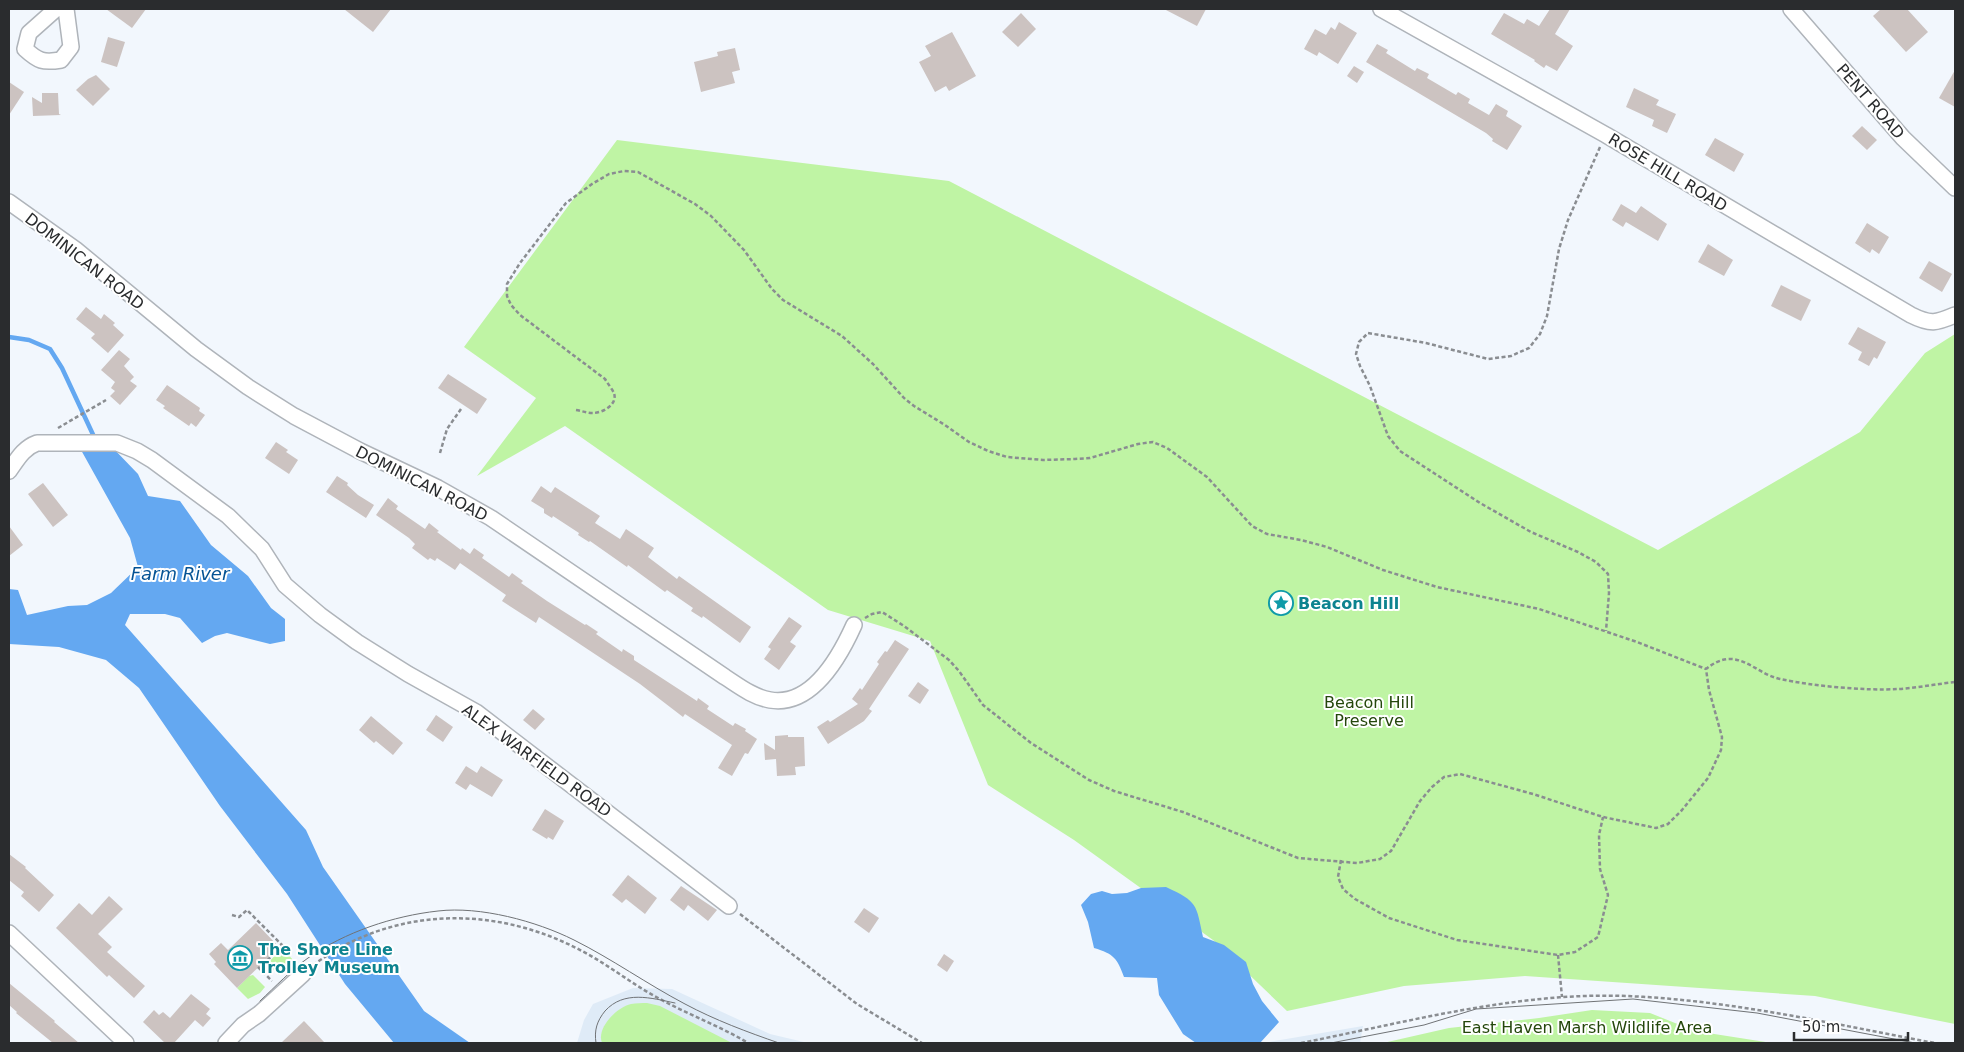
<svg xmlns="http://www.w3.org/2000/svg" width="1964" height="1052" font-family="'DejaVu Sans',sans-serif">
<style>
.built{fill:#dfebf7}
.green{fill:#bff4a4}
.water{fill:#64a8f1}
.lines{fill:none;stroke-linecap:round;stroke-linejoin:round}
.stream{stroke:#64a8f1;stroke-width:4.5}
.building{fill:#ccc3c1}
.minor-casing{stroke:#afb4ba;stroke-width:18}
.path{stroke:#8a8d91;stroke-width:2.5;stroke-dasharray:4 2.5;stroke-linecap:butt}
.minor{stroke:#fff;stroke-width:15}
.tram{stroke:#707376;stroke-width:1}
.labels{text-anchor:middle;stroke-width:4;stroke-linejoin:round;paint-order:stroke}
.street-label{font-size:16px;fill:#2a2c2e;stroke:#fff}
.culture-label{font-size:16px;font-weight:bold;fill:#0d838f;stroke:#fff;text-anchor:start}
.park-label{font-size:16px;fill:#24470b;stroke:#fff}
.water-label{font-size:18px;font-style:italic;fill:#055394;stroke:#fff}
</style>
<rect width="100%" height="100%" fill="#f2f7fd"/>
<g class="built">
<polygon points="633,988 672,989 770,1034 808,1043 577,1043 584,1020 593,1004"/>
<polygon points="1363,1026 1360,1043 1263,1043"/>
</g>
<g class="green">
<polygon points="617,140 949,181 1658,550 1860,432 1925,353 1955,334 1955,1024 1815,996 1525,976 1404,986 1287,1011 1213,940 1074,840 988,785 930,641 828,610 565,426 477,476 536,398 464,347"/>
<polygon points="282,948 294,961 279,975 267,964"/>
<polygon points="253,975 265,987 260,993 248,999 237,988 249,976"/>
<path d="M 647,1003 L 660,1006 L 732,1043 L 602,1043 C 596,1028 617,1007 631,1004 C 636,1003 642,1003 647,1003 Z"/>
<polygon points="1592,1010 1650,1013 1695,1031 1772,1043 1383,1043 1449,1028 1539,1018"/>
</g>
<g class="water">
<polygon points="112,447 138,474 148,496 180,501 211,545 248,576 271,608 285,619 285,641 270,644 227,633 215,636 202,643 180,618 165,614 130,614 125,625 306,830 323,867 424,1011 470,1043 394,1043 345,984 287,894 220,806 139,688 106,660 59,647 9,644 9,589 18,590 27,615 68,606 87,605 111,593 138,567 130,538 81,450"/>
<path d="M 1166,887 C 1198,902 1196,904 1203,937 L 1224,945 L 1246,962 L 1253,984 L 1262,1001 L 1279,1022 L 1260,1043 L 1196,1043 L 1183,1034 L 1159,995 L 1157,978 L 1124,977 C 1117,958 1114,954 1094,948 L 1088,922 L 1081,905 L 1091,894 L 1102,891 L 1112,894 L 1127,893 L 1141,888 Z"/>
</g>
<g class="lines">
<polyline class="stream" points="9,337 29,340 50,349 62,368 96,441"/>
</g>
<g class="building">
<polygon points="106,9 146,9 132,28"/>
<polygon points="344,9 391,9 373,32"/>
<polygon points="1164,9 1206,9 1197,26"/>
<polygon points="1550,9 1570,9 1555,34 1573,46 1557,71 1546,65 1544,68 1534,61 1535,60 1491,34 1504,13 1524,24 1527,19 1539,26"/>
<polygon points="1881,9 1907,9 1928,32 1906,52 1873,16"/>
<polygon points="1021,13 1036,29 1018,47 1002,32"/>
<polygon points="1339,22 1357,33 1338,64 1319,52 1317,56 1304,49 1315,29 1326,35 1331,27 1335,30"/>
<polygon points="952,32 976,76 949,91 946,86 935,92 919,62 931,56 925,46"/>
<polygon points="108,37 125,42 117,67 101,62"/>
<polygon points="1377,44 1388,50 1386,53 1415,71 1417,68 1429,74 1427,78 1456,95 1458,92 1470,99 1468,103 1489,115 1496,104 1508,111 1506,116 1522,126 1507,150 1492,141 1493,139 1486,133 1366,62"/>
<polygon points="735,48 740,70 732,72 735,83 701,92 694,62 718,56 717,52"/>
<polygon points="1354,66 1364,72 1357,83 1347,76"/>
<polygon points="1955,70 1955,107 1939,98"/>
<polygon points="96,75 110,89 93,106 76,90 88,79"/>
<polygon points="9,82 24,92 9,115"/>
<polygon points="1634,88 1659,100 1656,105 1676,114 1667,133 1652,126 1654,120 1626,107"/>
<polygon points="42,93 58,93 59,114 61,115 33,116 32,97 42,103"/>
<polygon points="1862,126 1877,140 1867,150 1852,136"/>
<polygon points="1715,138 1744,154 1734,172 1705,155"/>
<polygon points="1621,204 1636,213 1641,206 1667,224 1658,241 1626,222 1623,227 1612,220"/>
<polygon points="1867,223 1889,237 1879,254 1872,249 1870,253 1855,243"/>
<polygon points="1708,244 1733,260 1724,276 1698,262"/>
<polygon points="1929,261 1952,274 1942,292 1919,278"/>
<polygon points="1781,285 1811,300 1801,321 1771,306"/>
<polygon points="86,307 101,319 104,314 115,323 113,325 124,335 108,353 91,338 95,334 76,319"/>
<polygon points="1858,327 1886,342 1877,359 1874,357 1869,366 1858,360 1862,352 1848,344"/>
<polygon points="119,350 130,359 124,366 134,377 130,381 137,386 120,405 110,396 115,391 111,388 115,382 101,370"/>
<polygon points="448,374 487,399 477,414 438,388"/>
<polygon points="167,385 200,408 199,411 205,415 196,427 191,423 189,426 163,408 165,406 156,400"/>
<polygon points="276,442 288,450 286,452 298,460 289,474 265,458"/>
<polygon points="337,476 348,483 347,485 358,495 374,505 366,518 326,492"/>
<polygon points="43,483 68,515 53,527 28,494"/>
<polygon points="541,486 551,493 555,487 600,516 595,523 620,539 626,529 654,548 648,557 677,579 679,576 751,627 740,643 703,616 702,618 691,611 693,608 667,590 665,592 628,565 627,567 590,541 589,542 578,535 579,533 553,516 552,518 544,513 544,509 531,501"/>
<polygon points="388,498 398,506 396,509 425,529 429,523 439,531 437,532 461,550 462,548 470,554 474,548 484,555 482,558 509,577 512,573 523,581 521,583 547,601 585,625 586,624 598,632 596,634 622,652 623,649 634,656 634,660 697,701 698,698 709,706 707,709 733,726 735,723 746,729 745,731 757,739 748,754 745,753 732,776 718,768 732,745 685,714 683,717 640,684 539,617 536,623 502,601 506,595 460,563 455,570 437,558 435,561 430,558 428,560 412,548 415,544 409,538 376,515"/>
<polygon points="9,526 23,545 9,556"/>
<polygon points="789,617 802,626 790,642 796,646 779,670 764,659 771,649 768,647"/>
<polygon points="895,640 909,649 869,709 872,711 864,721 828,744 817,727 828,720 830,722 858,704 852,699 860,688 862,690 879,664 877,662 885,651 887,652"/>
<polygon points="918,682 929,690 920,704 908,696"/>
<polygon points="533,709 545,719 535,730 523,720"/>
<polygon points="436,715 453,727 443,742 426,730"/>
<polygon points="371,716 403,743 393,755 376,741 374,743 359,730"/>
<polygon points="788,735 788,737 804,737 805,766 795,767 796,775 777,776 776,759 765,760 764,743 775,750 775,736"/>
<polygon points="466,766 477,773 481,766 503,780 492,797 470,784 466,790 455,783"/>
<polygon points="545,809 564,821 553,840 548,837 547,839 532,830"/>
<polygon points="9,854 26,867 25,868 54,895 39,912 21,896 24,892 9,880"/>
<polygon points="628,875 657,898 645,914 626,899 622,903 612,895"/>
<polygon points="681,886 717,910 708,921 688,905 684,911 670,900"/>
<polygon points="109,896 123,909 98,934 112,947 107,952 145,986 134,998 109,975 107,977 56,928 79,903 92,915"/>
<polygon points="864,908 879,918 869,933 854,922"/>
<polygon points="256,923 279,947 237,988 214,964 216,962 209,954 221,943 228,950"/>
<polygon points="944,954 954,961 947,972 937,965"/>
<polygon points="9,983 55,1021 54,1022 79,1043 53,1043 16,1013 17,1012 9,1005"/>
<polygon points="191,994 210,1009 206,1014 211,1018 203,1027 195,1020 174,1043 165,1043 143,1022 154,1010 159,1015 163,1012 170,1018"/>
<polygon points="304,1021 325,1043 281,1043"/>
</g>
<g class="lines">
<defs>
<g id="minor">
<path d="M 56,9 L 29,33 L 25,49 C 38,61 43,63 61,60 L 71,47 L 66,9"/>
<path d="M 1381,9 L 1606,135 L 1911,315 C 1931,325 1936,323 1955,315"/>
<polyline points="1791,9 1903,138 1955,188"/>
<path d="M 9,202 L 75,249 L 196,349 L 248,387 L 294,416 L 360,451 L 438,488 L 491,518 L 725,677 C 739,686 753,697 770,700 C 812,707 840,656 854,625"/>
<path d="M 9,471 C 17,460 23,448 37,443 L 117,443 L 137,451 L 152,460 L 228,516 L 262,549 L 285,585 L 320,615 L 357,642 L 408,674 L 476,712 L 729,906"/>
<polyline points="9,933 126,1043"/>
<polyline points="226,1043 243,1025 259,1014 303,974"/>
</g>
</defs>
<use href="#minor" class="minor-casing"/>
<g class="path">
<polyline points="1600,147 1568,220 1559,249 1547,316 1540,334 1529,348 1511,356 1488,359 1426,343 1368,333 1359,342 1356,354 1360,366 1370,386 1388,436 1400,451 1480,503 1531,532 1578,552 1596,562 1608,574 1609,593 1606,631"/>
<path d="M 576,410 C 582,411 587,413 593,413 C 602,413 618,405 614,393 C 612,389 608,384 605,379 L 520,315 L 511,305 L 507,296 L 507,284 L 520,263 L 566,203 L 592,184 L 609,174 L 624,171 L 638,172 L 695,204 L 711,216 L 744,250 L 772,289 L 783,300 L 842,336 L 873,364 L 904,398 L 914,406 L 945,425 L 969,442 L 988,451 L 1007,457 L 1043,460 L 1075,459 L 1090,458 L 1138,444 L 1153,442 L 1167,448 L 1207,477 L 1252,526 L 1267,534 L 1301,540 L 1327,547 L 1383,570 L 1437,587 L 1539,609 L 1637,642 L 1706,669"/>
<polyline points="58,428 106,400"/>
<polyline points="440,453 447,429 461,409"/>
<path d="M 865,618 L 872,614 L 882,612 L 904,626 L 949,660 L 959,671 L 983,705 L 1031,743 L 1089,780 L 1114,791 L 1183,812 L 1298,858 L 1357,863 L 1380,859 L 1391,851 L 1420,801 L 1432,787 L 1444,777 L 1460,774 L 1533,794 L 1603,817 L 1656,828 L 1668,824 L 1682,810 L 1708,778 L 1721,750 L 1722,737 L 1709,690 L 1706,669 C 1737,644 1753,673 1780,679 C 1813,686 1865,691 1898,689 C 1917,688 1936,684 1955,682"/>
<polyline points="1341,860 1338,877 1343,889 1355,899 1389,918 1457,940 1558,955 1575,952 1598,937 1608,895 1600,869 1599,835 1603,817"/>
<polyline points="740,914 857,1004 922,1043"/>
<polyline points="232,915 239,917 247,910 282,945 259,969"/>
<polyline points="1558,955 1562,997"/>
<path d="M 313,965 C 325,957 336,949 349,943 C 424,906 509,912 582,951 C 609,965 633,985 660,999 C 689,1015 720,1026 748,1043"/>
<polyline points="258,967 272,981"/>
<path d="M 1301,1043 C 1408,1022 1516,992 1626,996 C 1730,1000 1833,1024 1935,1043"/>
</g>
<use href="#minor" class="minor"/>
<g class="tram">
<path d="M 260,1001 C 275,987 291,970 308,958 C 345,932 393,916 438,911 C 480,906 536,921 574,940 C 612,959 647,984 685,1004 C 715,1020 747,1032 779,1043"/>
<path d="M 596,1043 C 594,1030 597,1021 605,1011 C 624,990 651,998 675,1003"/>
<polyline points="1331,1043 1424,1025 1476,1009 1633,999 1757,1013 1915,1043"/>
</g>
</g>
<defs>
<symbol id="sight-ring" viewBox="-11 -11 22 22"><circle r="9.5" fill="#fff" stroke="#0f9aa8" stroke-width="1.5"/><path d="M0-6L1.8-2.2L6-1.7L2.9 1.2L3.7 5.4L0 3.3L-3.7 5.4L-2.9 1.2L-6-1.7L-1.8-2.2Z" fill="#0f9aa8"/></symbol>
<symbol id="museum-ring" viewBox="-11 -11 22 22"><circle r="9.5" fill="#fff" stroke="#0f9aa8" stroke-width="1.5"/><path d="M0-6L6-3V-2H-6V-3ZM-5-1h2V3h-2ZM-1-1h2V3h-2ZM3-1h2V3H3ZM-6 4H6V6H-6Z" fill="#0f9aa8"/></symbol>
</defs>
<g fill-rule="evenodd">
<use href="#sight-ring" x="1267" y="589" width="28" height="28"/>
<use href="#museum-ring" x="226" y="944" width="28" height="28"/>
</g>
<g class="labels">
<g class="street-label">
<text transform="translate(1871 101) rotate(49)" y="6">PENT ROAD</text>
<text transform="translate(1668 172) rotate(31)" y="6">ROSE HILL ROAD</text>
<text transform="translate(85 261) rotate(38)" y="6">DOMINICAN ROAD</text>
<text transform="translate(422 483) rotate(27)" y="6">DOMINICAN ROAD</text>
<text transform="translate(537 760) rotate(36)" y="6">ALEX WARFIELD ROAD</text>
</g>
<g class="culture-label">
<text x="1298" y="609">Beacon Hill</text>
<text x="258" y="955">The Shore Line<tspan x="258" dy="18">Trolley Museum</tspan></text>
</g>
<g class="park-label">
<text x="1369" y="708">Beacon Hill<tspan x="1369" dy="18">Preserve</tspan></text>
<text x="1587" y="1033">East Haven Marsh Wildlife Area</text>
</g>
<g class="water-label">
<text x="180" y="580">Farm River</text>
</g>
</g>
<rect width="1964" height="1052" fill="none" stroke="#2a2c2e" stroke-width="20"/>
<path d="M1794 1032v8h114v-8" fill="none" stroke="#2a2c2e" stroke-width="2.5"/>
<text x="1802" y="1032" font-size="15" fill="#2a2c2e" stroke="#ffffff" stroke-width="4" paint-order="stroke">50 m</text>
</svg>
